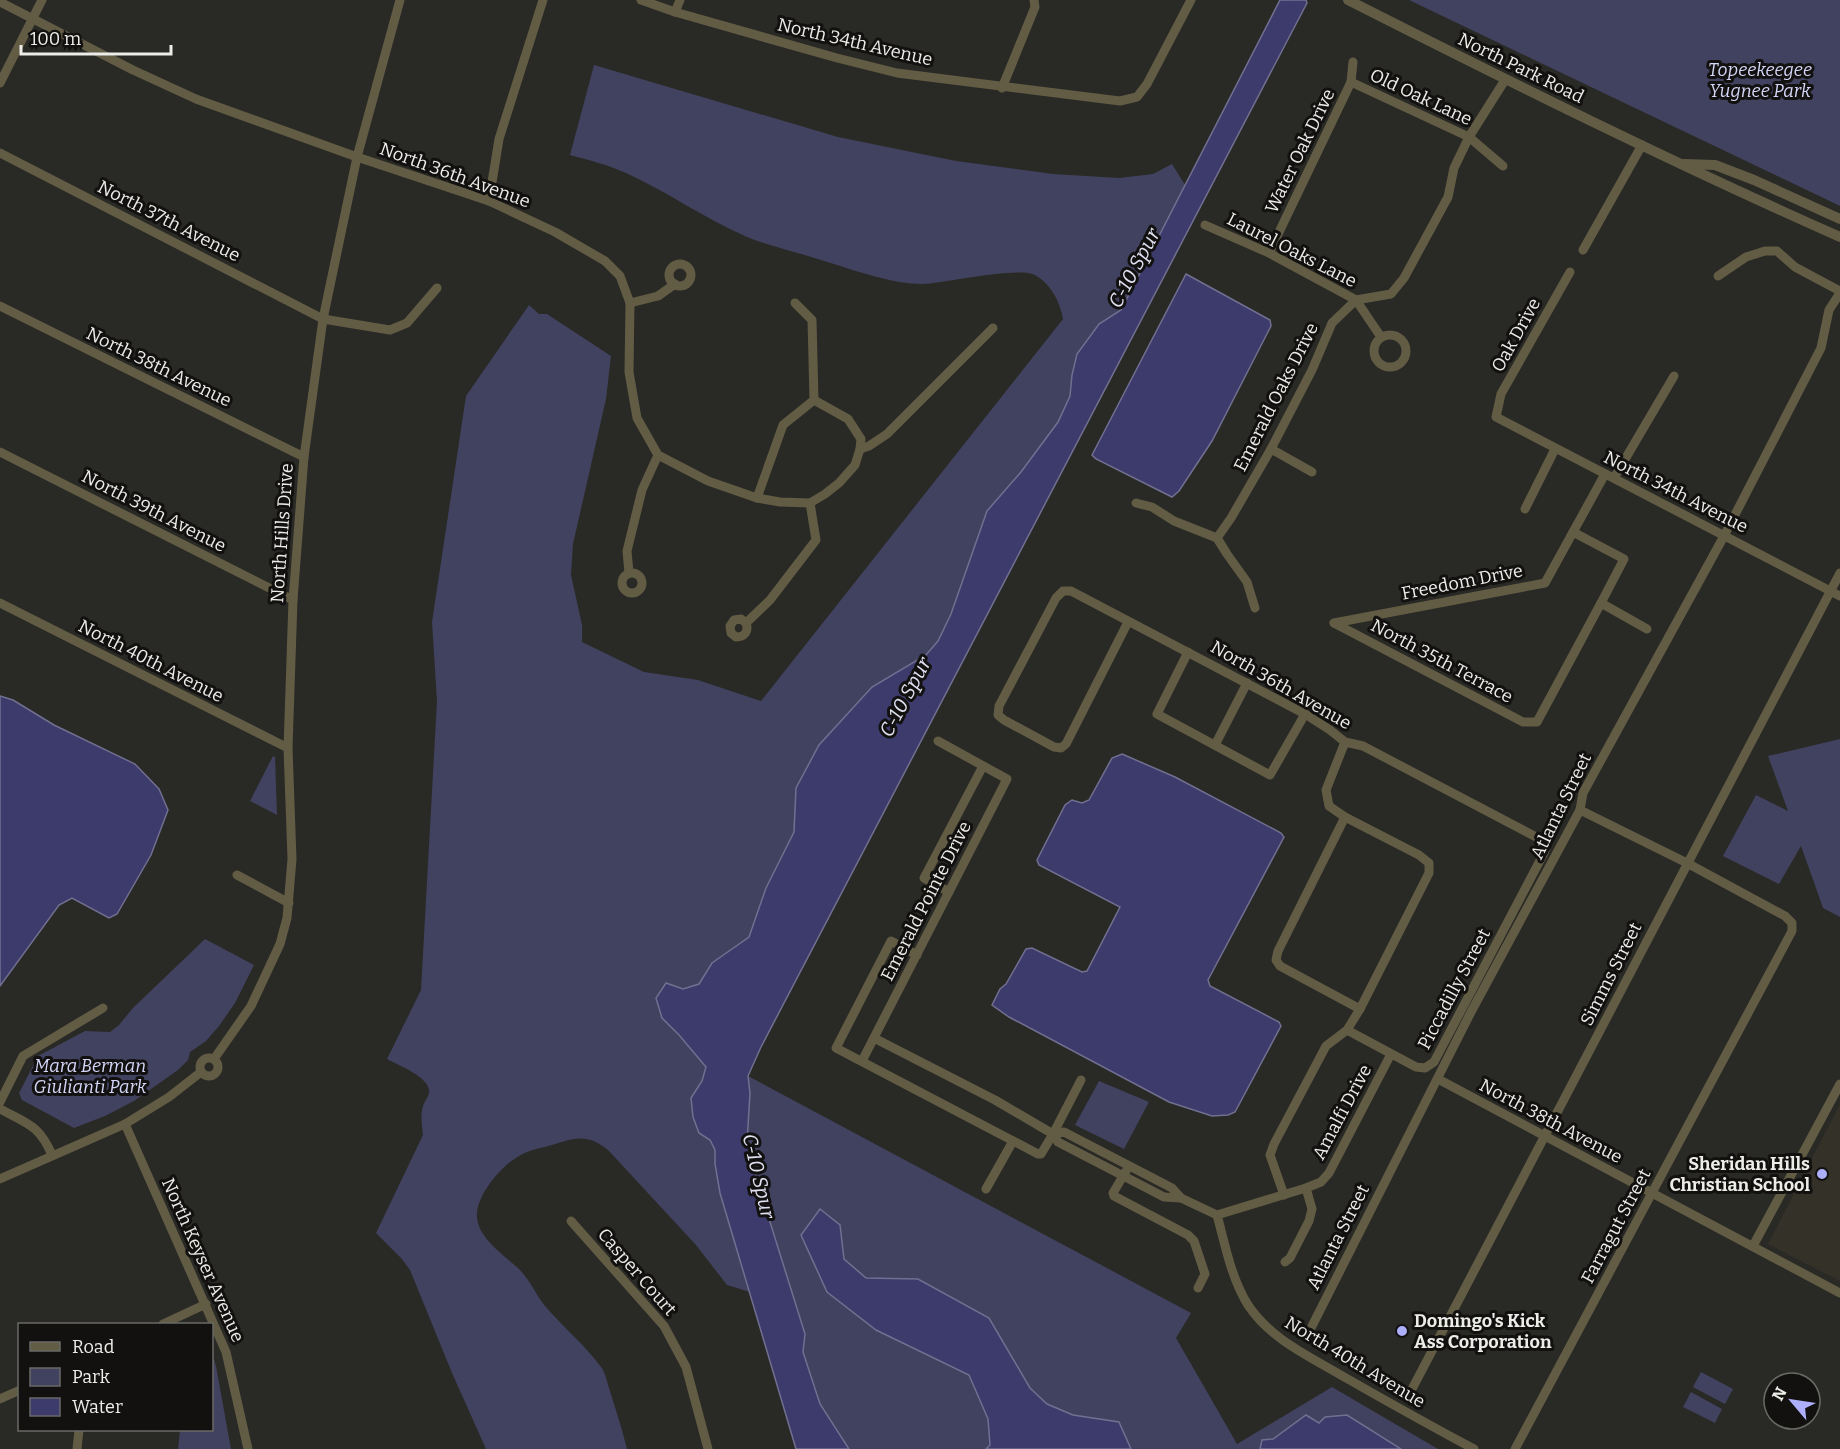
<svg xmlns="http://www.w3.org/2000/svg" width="1840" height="1449" font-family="Bitter,serif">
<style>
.built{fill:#343128}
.green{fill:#41425f}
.water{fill:#3c3b6b;stroke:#717091;stroke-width:1.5}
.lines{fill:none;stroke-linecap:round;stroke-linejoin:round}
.minor{stroke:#625c45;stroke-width:9}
.tertiary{stroke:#625c45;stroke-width:10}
.poi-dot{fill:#adaffb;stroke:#121110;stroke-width:2}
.labels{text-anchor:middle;stroke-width:6;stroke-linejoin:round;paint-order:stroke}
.street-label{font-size:18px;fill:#ecece9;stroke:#121110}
.park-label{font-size:18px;font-style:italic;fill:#d5d7f8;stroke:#121110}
.poi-label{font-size:18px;font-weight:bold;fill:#ecece9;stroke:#121110;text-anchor:end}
.water-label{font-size:20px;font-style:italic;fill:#dfe1f1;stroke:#121110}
</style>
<rect width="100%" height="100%" fill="#292925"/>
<polygon class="built" points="1840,1104 1840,1281 1768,1244"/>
<g class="green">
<polygon points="1409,0 1840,0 1840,206"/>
<path d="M 594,65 L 838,137 L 956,161 L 1053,174 L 1119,178 L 1153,174 L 1172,164 L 1185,185 L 1121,310 L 1099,324 L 1072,375 L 1070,396 L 1058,422 L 1021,472 L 987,511 L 951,614 L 938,641 L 926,655 L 872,687 L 796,788 L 794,832 L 766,888 L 749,937 L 712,963 L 699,984 L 683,989 L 662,1018 L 691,1049 L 748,1076 L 1191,1313 L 1176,1338 L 1237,1444 L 1332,1387 L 1438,1449 L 849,1449 L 820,1404 L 803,1352 L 750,1292 L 727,1285 L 696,1245 L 609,1151 C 586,1131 572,1139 545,1147 C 535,1149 524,1152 516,1158 C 500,1167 475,1198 477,1217 C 478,1238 505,1256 519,1269 C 530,1280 536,1295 545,1306 C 563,1327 585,1345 601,1367 C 605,1372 607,1381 609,1388 C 615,1408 622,1428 627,1449 L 486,1449 L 452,1373 L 410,1270 L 401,1258 L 376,1233 L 423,1135 C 422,1125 420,1116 423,1106 C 424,1102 428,1098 429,1093 C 432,1078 398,1065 387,1059 L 421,990 L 437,701 L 432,622 L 466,396 L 529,305 L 539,314 L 547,314 L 611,356 L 606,399 L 573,544 L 571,575 L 582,625 L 582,642 L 644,672 L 698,680 L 761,701 L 1063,319 C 1060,302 1051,284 1035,275 C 1019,266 945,283 922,284 C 915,284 907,283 899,282 C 868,276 838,265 808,256 C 788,250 766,245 747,237 C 705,219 668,192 626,173 C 608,165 589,160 570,155 Z"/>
<polygon points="1840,739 1840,917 1823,908 1801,846 1779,884 1723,856 1756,795 1788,811 1768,756"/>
<polygon points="273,756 275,757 277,815 250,801"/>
<polygon points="205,939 254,965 235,1003 219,1026 206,1041 190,1052 188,1060 178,1070 134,1101 105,1116 74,1128 22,1100 19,1093 38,1056 85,1031 110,1032 119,1025 133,1008"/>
<polygon points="1099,1081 1149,1102 1124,1149 1075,1125"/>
<polygon points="212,1353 216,1366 231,1449 178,1449 180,1430 212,1430"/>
<polygon points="1701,1372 1733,1389 1725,1404 1693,1387"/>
<polygon points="1691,1392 1722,1409 1715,1423 1683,1407"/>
</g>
<g class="water">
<polygon points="1280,0 1306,0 1307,3 761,1047 748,1076 750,1093 747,1143 760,1190 805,1334 803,1352 820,1404 849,1449 796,1449 720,1193 715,1164 715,1150 710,1140 699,1133 693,1117 691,1098 702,1081 706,1067 679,1035 662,1018 656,998 666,983 683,989 699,984 712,963 749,937 766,888 794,832 796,788 819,745 872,687 926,655 938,641 951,614 987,511 1021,472 1058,422 1070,396 1072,375 1077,354 1099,324 1121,310"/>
<polygon points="1186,274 1270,320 1271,326 1212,441 1179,491 1172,497 1096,459 1092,455"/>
<polygon points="0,696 13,700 54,725 135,764 159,789 168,810 151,855 117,914 109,918 72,898 59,905 0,986"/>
<polygon points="1122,754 1175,777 1281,833 1284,837 1208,980 1210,986 1279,1022 1281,1026 1235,1112 1228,1115 1212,1116 1169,1102 1009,1017 992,1005 1000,989 1006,984 1026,949 1032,948 1082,972 1087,971 1120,907 1039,865 1037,860 1065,805 1072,800 1082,803 1089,800 1112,758"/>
<polygon points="820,1209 840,1225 844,1259 866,1278 918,1279 989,1318 1030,1388 1047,1404 1073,1415 1119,1422 1131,1449 986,1449 990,1445 988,1419 969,1375 876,1330 827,1292 801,1235"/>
<polygon points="1306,1415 1319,1423 1325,1417 1347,1415 1401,1449 1260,1449 1262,1440 1273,1439"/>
</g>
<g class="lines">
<g class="minor">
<polyline points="641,0 675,12 837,58 897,73 1120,101 1137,97 1147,84 1191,0"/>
<polyline points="0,2 133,70 196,99 357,157 489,201 555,232 605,261 620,276 630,303 629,372 637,418 658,455 708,481 757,498 780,502 810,503 825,494 839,483 855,465 860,449 861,439 848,419 814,400"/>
<polyline points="675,12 680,0"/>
<polyline points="1351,82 1469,137 1503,166"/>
<polyline points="0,83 42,0"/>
<polyline points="1002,88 1035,7 1034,0"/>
<polyline points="0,153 323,319 390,330 407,323 437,288"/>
<polyline points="489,201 499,139 543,0"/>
<polyline points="1205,225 1269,253 1356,300 1381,337"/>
<polyline points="1583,250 1642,145"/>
<polyline points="1269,253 1351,82 1353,62"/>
<circle cx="680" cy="275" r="11"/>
<polyline points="1570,272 1501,394 1496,417 1840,596"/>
<polyline points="1718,276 1746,257 1765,251 1777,251 1795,267 1840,291"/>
<polyline points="630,303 658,296 675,284"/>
<polyline points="795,303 812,320 814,400"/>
<polyline points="0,306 304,457"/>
<circle cx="1390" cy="351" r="16"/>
<polyline points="860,449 869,446 887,434 993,328"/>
<polyline points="1271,449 1312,472"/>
<polyline points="0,452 293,600"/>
<polyline points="1614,478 1674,376"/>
<polyline points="757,498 783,425 814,400"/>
<polyline points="1136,503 1152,507 1174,521 1217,538 1227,554 1247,582 1255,608"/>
<polyline points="1525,509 1555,449"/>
<polyline points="1573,532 1624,559 1601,603 1647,629"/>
<polyline points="1217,538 1231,518 1271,449 1312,370 1332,323 1356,300 1391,294 1404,278 1448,197 1454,168 1469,137 1505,80"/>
<polyline points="629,573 627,551 642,490 658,455"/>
<circle cx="632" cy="583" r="10"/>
<polyline points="0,603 288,748"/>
<polyline points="1128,622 1066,744 1061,748 1054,747 1004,720 998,715 999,706 1056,598 1063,591 1071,591 1305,714 1330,730 1345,742 1363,746 1538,838 1545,844 1545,851 1434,1062 1425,1068 1416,1067 1347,1030"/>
<path d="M 746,623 L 741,619 L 734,620 L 730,626 L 731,633 L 736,637 C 745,637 749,631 746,623 L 770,600 L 816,540 L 810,503"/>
<polyline points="1334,623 1523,722 1537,722 1601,603"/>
<polyline points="1334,623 1545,583 1605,474"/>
<polyline points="1188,652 1157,714 1270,775 1305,714"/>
<polyline points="1215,745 1247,683"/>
<polyline points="1345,817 1278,951 1276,960 1280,966 1360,1009"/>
<polyline points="237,875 289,903"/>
<polyline points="949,892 924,878 983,766"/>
<polyline points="917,955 891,941 836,1048 1038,1154 1041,1154 1053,1134 1081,1080"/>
<polyline points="874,1038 995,1100 1053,1134 1058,1142 1164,1197 1181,1198 1217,1215"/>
<circle cx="209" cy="1067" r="9"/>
<polyline points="214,1059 251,1006 280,944 287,918 292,859 288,748 293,600 304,457 323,319 357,157 400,0"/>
<polyline points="862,1061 1007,779 938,741"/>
<polyline points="1438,1079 1840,1293"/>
<polyline points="0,1102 23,1056 103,1008"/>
<path d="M 0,1109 C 28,1124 39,1125 52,1155"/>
<polyline points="125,1124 226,1352 248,1449"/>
<polyline points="1053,1134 1064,1132 1172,1188 1181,1198"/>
<polyline points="1129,1166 1113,1193 1114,1196 1188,1235 1194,1241 1205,1274 1198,1288"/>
<polyline points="0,1179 125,1124 169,1097 201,1072"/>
<polyline points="986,1189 1013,1141"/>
<polyline points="1284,1195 1270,1155 1274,1144 1326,1046 1347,1030 1360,1009 1429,873 1429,863 1419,855 1345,817 1329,806 1326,790 1345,742"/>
<path d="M 1217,1215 C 1225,1244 1231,1278 1248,1305 C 1271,1340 1311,1357 1346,1378 C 1388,1402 1431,1426 1474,1449"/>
<polyline points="1217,1215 1306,1188 1321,1182 1329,1173 1391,1054"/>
<polyline points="571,1221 664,1326 686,1367 708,1449"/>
<polyline points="1753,1246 1840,1084"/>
<polyline points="1285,1262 1290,1258 1309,1221 1312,1209 1306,1188"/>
<polyline points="163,1324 206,1304"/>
<polyline points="1308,1334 1471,1012 1580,810 1583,793 1724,536 1821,348 1829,310 1840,293"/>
<polyline points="1411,1391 1840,573"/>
<polyline points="0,1399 20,1390"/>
<polyline points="77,1449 79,1430"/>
<polyline points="1515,1449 1792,931 1792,923 1785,916 1687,863 1580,810"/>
</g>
<g class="tertiary">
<path d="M 1348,0 C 1510,82 1673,163 1840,237"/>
<polyline points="1684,164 1715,165 1754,180 1840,219"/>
</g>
</g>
<g class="poi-dot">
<circle cx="1822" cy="1174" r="6"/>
<circle cx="1402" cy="1331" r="6"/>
</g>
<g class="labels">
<g class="street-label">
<text transform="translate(855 42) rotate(13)" y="6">North 34th Avenue</text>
<text transform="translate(1521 68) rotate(26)" y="6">North Park Road</text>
<text transform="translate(1421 97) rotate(25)" y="6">Old Oak Lane</text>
<text transform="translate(1300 151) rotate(-64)" y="6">Water Oak Drive</text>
<text transform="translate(455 175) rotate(20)" y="6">North 36th Avenue</text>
<text transform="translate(169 221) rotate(27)" y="6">North 37th Avenue</text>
<text transform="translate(1292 250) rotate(27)" y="6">Laurel Oaks Lane</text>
<text transform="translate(1516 335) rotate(-61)" y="6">Oak Drive</text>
<text transform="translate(159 367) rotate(26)" y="6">North 38th Avenue</text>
<text transform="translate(1276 397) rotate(-63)" y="6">Emerald Oaks Drive</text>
<text transform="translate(1676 492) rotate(27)" y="6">North 34th Avenue</text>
<text transform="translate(154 511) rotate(27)" y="6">North 39th Avenue</text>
<text transform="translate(282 533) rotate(-86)" y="6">North Hills Drive</text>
<text transform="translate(1462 582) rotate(-11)" y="6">Freedom Drive</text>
<text transform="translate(151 661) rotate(27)" y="6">North 40th Avenue</text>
<text transform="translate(1442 661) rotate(28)" y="6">North 35th Terrace</text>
<text transform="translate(1281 685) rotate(30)" y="6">North 36th Avenue</text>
<text transform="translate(1561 806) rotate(-64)" y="6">Atlanta Street</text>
<text transform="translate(926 901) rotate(-63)" y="6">Emerald Pointe Drive</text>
<text transform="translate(1611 974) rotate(-63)" y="6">Simms Street</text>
<text transform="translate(1454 989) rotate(-62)" y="6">Piccadilly Street</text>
<text transform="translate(1342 1112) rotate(-62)" y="6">Amalfi Drive</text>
<text transform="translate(1551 1121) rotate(28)" y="6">North 38th Avenue</text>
<text transform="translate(1616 1226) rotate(-62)" y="6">Farragut Street</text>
<text transform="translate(1338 1237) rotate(-63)" y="6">Atlanta Street</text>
<text transform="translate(203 1260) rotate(66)" y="6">North Keyser Avenue</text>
<text transform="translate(637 1272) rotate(49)" y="6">Casper Court</text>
<text transform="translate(1355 1362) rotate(31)" y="6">North 40th Avenue</text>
</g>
<g class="park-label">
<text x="1760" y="76">Topeekeegee<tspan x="1760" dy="21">Yugnee Park</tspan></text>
<text x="90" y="1072">Mara Berman<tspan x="90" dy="21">Giulianti Park</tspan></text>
</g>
<g class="poi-label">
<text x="1810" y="1170">Sheridan Hills<tspan x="1810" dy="21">Christian School</tspan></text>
<text x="1414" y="1327" text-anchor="start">Domingo's Kick<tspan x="1414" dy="21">Ass Corporation</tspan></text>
</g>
<g class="water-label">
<text transform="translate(1134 268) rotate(-62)" y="7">C-10 Spur</text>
<text transform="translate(905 697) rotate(-62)" y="7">C-10 Spur</text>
<text transform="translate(759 1176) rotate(77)" y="7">C-10 Spur</text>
</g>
</g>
<rect x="18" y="1323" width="195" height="108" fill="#121110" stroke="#696967" stroke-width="1.5"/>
<rect x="30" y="1342" width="30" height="9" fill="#625c45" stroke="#696967" stroke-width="1.5"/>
<text x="72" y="1353" font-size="18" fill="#ecece9">Road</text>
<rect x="30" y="1368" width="30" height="18" fill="#41425f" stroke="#696967" stroke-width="1.5"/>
<text x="72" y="1383" font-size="18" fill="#ecece9">Park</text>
<rect x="30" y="1398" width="30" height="18" fill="#3c3b6b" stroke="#696967" stroke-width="1.5"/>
<text x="72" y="1413" font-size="18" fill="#ecece9">Water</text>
<g transform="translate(1792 1401) rotate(299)"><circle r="28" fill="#121110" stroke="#696967" stroke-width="1.5"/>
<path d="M0-4.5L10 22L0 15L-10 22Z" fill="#adaffb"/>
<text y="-9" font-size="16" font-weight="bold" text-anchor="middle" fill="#ecece9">N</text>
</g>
<path d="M21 45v9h150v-9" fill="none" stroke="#ecece9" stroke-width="3"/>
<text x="30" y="45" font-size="18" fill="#ecece9" stroke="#121110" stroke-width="4.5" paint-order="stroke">100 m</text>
</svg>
